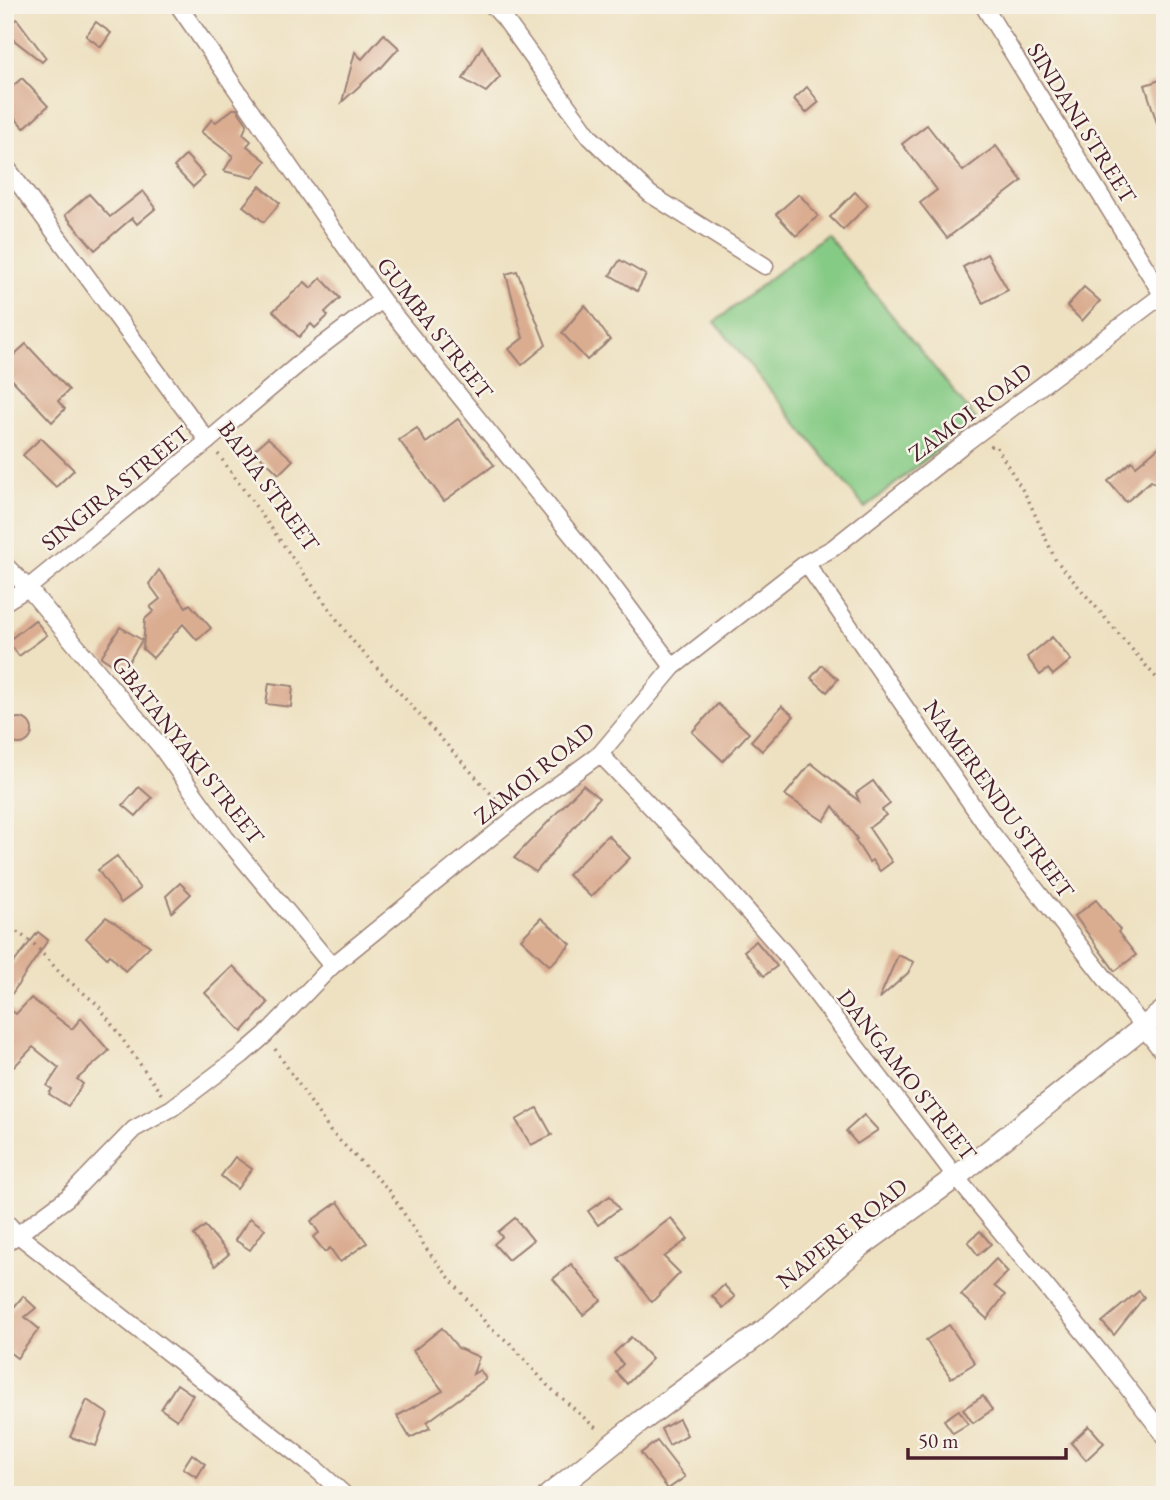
<svg xmlns="http://www.w3.org/2000/svg" width="1170" height="1500" font-family="'EB Garamond',serif">
<style>
.green{fill:#86cb85;stroke:#687558;stroke-width:2}
.building{fill:#daac90}
.lines{fill:none;stroke-linecap:round;stroke-linejoin:round}
.minor-casing{stroke:#9c8076;stroke-width:19}
.tertiary-casing{stroke:#9c8076;stroke-width:24}
.path{stroke:#9c8076;stroke-width:3.5;stroke-dasharray:2 5;stroke-linecap:butt}
.minor{stroke:#fff;stroke-width:16}
.tertiary{stroke:#fff;stroke-width:21}
.labels{text-anchor:middle;stroke-width:5;stroke-linejoin:round;paint-order:stroke}
.street-label{font-size:23px;fill:#4a1f2b;stroke:#f7f3e8}
</style>
<rect width="100%" height="100%" fill="#f7f3e8"/>
<filter id="ink" filterUnits="userSpaceOnUse"><feTurbulence type="fractalNoise" baseFrequency=".0143" numOctaves="2"/><feDisplacementMap in="SourceGraphic" scale="14" xChannelSelector="R" yChannelSelector="G"/><feConvolveMatrix kernelMatrix="1 2 1 2 8 2 1 2 1" color-interpolation-filters="sRGB"/></filter>
<filter id="wash" filterUnits="userSpaceOnUse"><feTurbulence type="fractalNoise" baseFrequency=".00686" numOctaves="4" result="noise"/><feDisplacementMap in="SourceGraphic" scale="28" xChannelSelector="R" yChannelSelector="G"/><feGaussianBlur stdDeviation="1.57" result="paint"/><feColorMatrix in="noise" values="0 0 0 0 0 0 0 0 0 0 0 0 0 0 0 0 0 1.4 0 .05"/><feComposite in="paint" operator="in"/></filter>
<g filter="url(#wash)">
<rect width="100%" height="100%" fill="#eee1c1"/>
<polygon class="green" points="826,234 976,419 865,508 715,322"/>
<g id="blocks">
<g class="building">
<polygon points="17,19 46,58 42,62 10,37 5,30 5,27"/>
<polygon points="96,22 111,33 101,47 86,36"/>
<polygon points="384,34 399,48 381,68 380,67 342,102 355,52 362,59"/>
<polygon points="482,46 500,77 486,92 463,79"/>
<polygon points="22,78 48,106 24,128 5,107 5,93"/>
<polygon points="1160,80 1165,94 1165,135 1161,136 1145,85"/>
<polygon points="807,87 819,102 806,113 794,99"/>
<polygon points="233,109 237,109 247,124 243,134 251,141 247,146 266,161 253,178 224,171 233,156 201,132 212,119 216,122"/>
<polygon points="927,125 963,171 996,146 1022,181 947,238 920,203 937,190 902,144"/>
<polygon points="186,155 205,176 193,187 174,167"/>
<polygon points="260,186 280,203 264,222 243,206"/>
<polygon points="143,191 156,208 137,224 132,218 95,250 65,215 89,194 110,217"/>
<polygon points="855,192 868,205 843,230 830,217"/>
<polygon points="799,194 818,216 796,236 776,214"/>
<polygon points="987,254 1008,290 983,303 963,267"/>
<polygon points="620,260 646,275 637,291 610,275"/>
<polygon points="517,271 546,345 522,365 509,349 523,338 506,274"/>
<polygon points="321,278 340,298 325,312 328,316 315,328 311,324 299,337 273,311 305,282 311,288"/>
<polygon points="1084,287 1100,301 1082,321 1067,306"/>
<polygon points="585,305 610,340 587,360 562,333"/>
<polygon points="26,344 69,390 58,401 65,409 52,422 5,372 5,363"/>
<polygon points="458,419 494,465 444,501 399,440 417,428 426,443"/>
<polygon points="41,438 74,470 56,487 23,455"/>
<polygon points="268,438 293,460 279,474 254,450"/>
<polygon points="1165,442 1165,490 1151,481 1126,502 1108,481 1132,461 1136,466"/>
<polygon points="159,570 186,607 190,604 211,628 197,640 183,624 153,658 143,649 145,619 154,611 150,607 160,599 149,584"/>
<polygon points="35,620 47,635 19,656 8,641"/>
<polygon points="120,627 142,640 123,671 101,657"/>
<polygon points="1052,637 1071,660 1053,675 1048,669 1040,675 1027,657"/>
<polygon points="822,665 838,679 827,692 811,678"/>
<polygon points="269,683 293,686 291,707 266,704"/>
<polygon points="718,704 749,733 723,761 692,732"/>
<polygon points="782,706 794,716 762,751 751,741"/>
<circle cx="19" cy="731" r="13"/>
<polygon points="811,763 859,801 856,793 873,781 890,804 882,810 886,815 869,828 892,862 880,871 872,860 869,862 855,840 857,839 833,806 824,821 785,795"/>
<polygon points="583,785 599,798 536,872 514,858"/>
<polygon points="139,787 152,798 136,816 123,805"/>
<polygon points="608,835 630,858 591,897 568,875"/>
<polygon points="117,856 140,889 121,903 98,870"/>
<polygon points="180,883 191,894 172,912 166,896"/>
<polygon points="1096,900 1120,930 1118,932 1136,955 1115,971 1075,916"/>
<polygon points="106,917 150,946 125,971 110,955 107,958 86,938"/>
<polygon points="541,918 571,944 553,963 549,965 521,939"/>
<polygon points="38,932 48,940 5,1004 5,974"/>
<polygon points="756,941 777,966 764,976 744,951"/>
<polygon points="898,955 914,962 908,973 879,999"/>
<polygon points="233,966 268,1003 242,1032 205,993"/>
<polygon points="31,998 72,1029 81,1018 109,1051 77,1079 83,1084 68,1106 49,1094 52,1089 47,1086 59,1068 33,1047 5,1076 5,1006 16,1014"/>
<polygon points="537,1108 552,1135 531,1145 516,1120"/>
<polygon points="864,1115 878,1130 857,1144 846,1131"/>
<polygon points="235,1157 252,1169 237,1189 221,1176"/>
<polygon points="610,1196 619,1209 598,1225 588,1211"/>
<polygon points="338,1202 367,1243 340,1262 330,1248 325,1252 313,1237 319,1233 311,1221"/>
<polygon points="250,1218 265,1229 250,1250 235,1240"/>
<polygon points="515,1218 533,1240 508,1260 494,1244 502,1237 498,1232"/>
<polygon points="671,1218 688,1239 664,1257 680,1273 652,1302 618,1258"/>
<polygon points="205,1226 229,1254 215,1266 194,1235"/>
<polygon points="980,1231 991,1244 978,1255 968,1242"/>
<polygon points="996,1259 1008,1272 994,1286 1005,1295 987,1319 961,1295"/>
<polygon points="571,1264 601,1300 583,1315 553,1279"/>
<polygon points="724,1285 735,1297 723,1308 712,1296"/>
<polygon points="1139,1291 1144,1297 1114,1335 1102,1322"/>
<polygon points="23,1296 36,1308 25,1317 39,1329 17,1358 5,1349 5,1318"/>
<polygon points="949,1325 975,1363 951,1378 926,1340"/>
<polygon points="442,1328 458,1348 479,1357 473,1374 480,1370 486,1379 427,1422 430,1428 410,1438 397,1416 443,1391 413,1351"/>
<polygon points="631,1337 652,1359 627,1384 616,1372 623,1364 614,1353"/>
<polygon points="177,1384 193,1395 177,1420 161,1409"/>
<polygon points="983,1396 992,1410 973,1423 963,1409"/>
<polygon points="87,1400 108,1414 96,1446 70,1437"/>
<polygon points="959,1410 968,1424 953,1433 944,1420"/>
<polygon points="679,1419 687,1435 669,1445 661,1429"/>
<polygon points="1089,1426 1104,1443 1086,1460 1071,1443"/>
<polygon points="657,1441 685,1477 668,1489 641,1453"/>
<polygon points="192,1454 205,1464 197,1477 183,1468"/>
</g>
</g>
</g>
<g filter="url(#ink)">
<use href="#blocks" fill-opacity="0" stroke="#9c8076" stroke-width="2"/>
<g class="lines">
<defs>
<g id="minor">
<polyline points="178,5 382,300 612,585 673,667"/>
<polyline points="492,5 504,18 590,137 650,194 765,266"/>
<polyline points="983,5 1165,299"/>
<polyline points="5,165 208,441"/>
<polyline points="806,563 990,831 1165,1055"/>
<polyline points="5,565 28,588 161,747 225,837 332,966"/>
<polyline points="5,602 28,588 208,441 307,357 382,300"/>
<polyline points="600,754 705,863 787,956 956,1177 1103,1356 1165,1436"/>
<polyline points="5,1221 17,1234 317,1470 345,1495"/>
<polyline points="5,1244 67,1198 134,1129 172,1108 242,1055 265,1035 332,966 533,803 600,754 673,667 806,563 833,548 964,444 1165,293"/>
</g>
<polyline id="tertiary" points="549,1495 640,1422 765,1330 861,1246 956,1177 1165,1010"/>
</defs>
<use href="#minor" class="minor-casing"/>
<use href="#tertiary" class="tertiary-casing"/>
<g class="path">
<polyline points="990,446 996,446 1028,499 1055,559 1165,688"/>
<polyline points="218,454 351,639 503,807"/>
<polyline points="5,924 33,943 63,976 98,1005 162,1095"/>
<polyline points="275,1049 330,1131 389,1190 427,1250 489,1327 512,1345 547,1385 598,1430"/>
</g>
<use href="#minor" class="minor"/>
<use href="#tertiary" class="tertiary"/>
</g>
</g>
<g class="labels">
<g class="street-label">
<text transform="translate(1082 123) rotate(58)" y="8">SINDANI STREET</text>
<text transform="translate(435 328) rotate(52)" y="8">GUMBA STREET</text>
<text transform="translate(970 412) rotate(-37)" y="8">ZAMOI ROAD</text>
<text transform="translate(269 486) rotate(54)" y="8">BAPIA STREET</text>
<text transform="translate(115 488) rotate(-39)" y="8">SINGIRA STREET</text>
<text transform="translate(188 750) rotate(52)" y="8">GBATANYAKI STREET</text>
<text transform="translate(534 773) rotate(-39)" y="8">ZAMOI ROAD</text>
<text transform="translate(999 799) rotate(54)" y="8">NAMERENDU STREET</text>
<text transform="translate(907 1075) rotate(52)" y="8">DANGAMO STREET</text>
<text transform="translate(842 1233) rotate(-39)" y="8">NAPERE ROAD</text>
</g>
</g>
<rect width="1170" height="1500" fill="none" stroke="#f7f3e8" stroke-width="28"/>
<path d="M908 1448v10h158v-10" fill="none" stroke="#4a1f2b" stroke-width="3.5"/>
<text x="918" y="1448" font-size="21" fill="#4a1f2b" stroke="#f7f3e8" stroke-width="5" paint-order="stroke">50 m</text>
</svg>
